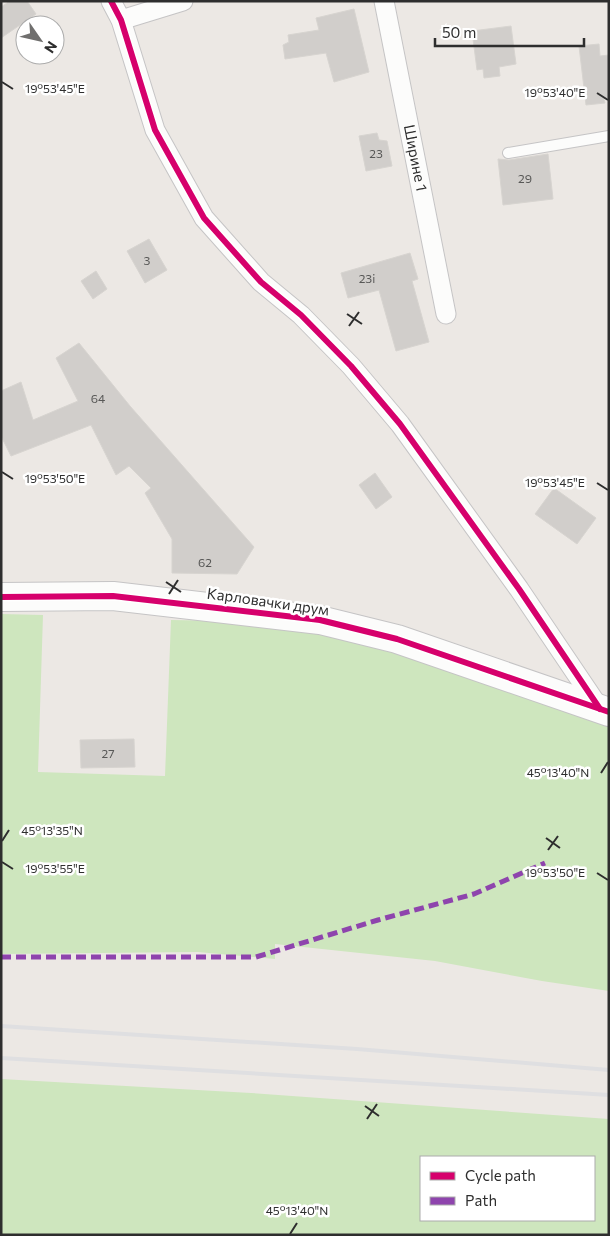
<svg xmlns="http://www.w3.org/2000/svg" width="610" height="1236" font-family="Commissioner,sans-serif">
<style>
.green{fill:#cee6be;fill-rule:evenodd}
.building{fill:#d1cecb;stroke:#d7d4d0}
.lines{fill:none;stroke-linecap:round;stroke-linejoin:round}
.service-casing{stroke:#c5c4c5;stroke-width:12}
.minor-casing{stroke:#c5c4c5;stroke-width:21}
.secondary-casing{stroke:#c5c4c5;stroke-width:30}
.service{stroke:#fcfcfb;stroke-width:10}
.minor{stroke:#fcfcfb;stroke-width:19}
.secondary{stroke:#fcfcfb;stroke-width:28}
.rail{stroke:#dfdfe1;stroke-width:4}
.quiet{stroke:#8e44ad;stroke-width:5;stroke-dasharray:10 5;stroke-linecap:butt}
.cycleway-casing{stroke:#fff;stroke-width:9}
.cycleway{stroke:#d6006c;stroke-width:6}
.ticks{fill:none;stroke:#2e2e2e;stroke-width:2}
.labels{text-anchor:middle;stroke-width:5;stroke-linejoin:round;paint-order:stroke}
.number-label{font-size:12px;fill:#585857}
.street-label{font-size:15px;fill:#2e2e2e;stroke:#fff}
.ticks-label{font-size:12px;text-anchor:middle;fill:#2e2e2e;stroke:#fff;stroke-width:5;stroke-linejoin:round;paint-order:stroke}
</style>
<rect width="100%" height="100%" fill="#ece8e4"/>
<g class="green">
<polygon points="1,614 43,615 38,772 165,776 171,620 229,621 312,631 392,650 609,723 609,991 542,981 435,961 275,944 275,959 198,952 1,954"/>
<path d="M 1,1079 L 251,1093 L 609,1119 L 609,1235 L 1,1235 ZM 421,1157 L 594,1157 L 594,1220 L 421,1220 Z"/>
</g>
<g class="building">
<polygon points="10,1 27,1 36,14 1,38 1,7"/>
<polygon points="354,9 369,72 334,82 326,53 285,59 283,45 289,42 288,35 319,30 316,18"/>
<polygon points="511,26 516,64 499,67 500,76 484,78 483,69 477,70 472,31"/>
<polygon points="599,44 600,56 609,55 609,99 604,99 605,103 586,105 579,46"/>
<polygon points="377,133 379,140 387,141 392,166 366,171 359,136"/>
<polygon points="548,154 553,199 503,205 498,159 509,160"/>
<polygon points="149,239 167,270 145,283 127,251"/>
<polygon points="410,253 418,279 412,281 429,342 396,351 379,290 348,298 341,273"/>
<polygon points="96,271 107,289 93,299 81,281"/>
<polygon points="79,343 130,406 254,547 237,574 172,573 172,539 145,493 151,488 129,466 116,475 91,425 11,456 1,436 1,391 21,382 33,420 78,401 56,358"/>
<polygon points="375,473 392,497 376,509 359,485"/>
<polygon points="554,488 596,518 577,544 535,514"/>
<polygon points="134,739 135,767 81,768 80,740"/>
</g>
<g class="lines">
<defs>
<polyline id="service" points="508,153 609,136"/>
<g id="minor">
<polyline points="111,1 121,20 155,130 204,218 261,282 301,315 351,366 400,424 519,589 600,709"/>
<path id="s1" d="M 384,1 L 446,314"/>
<polyline points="121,20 183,1"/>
</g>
<polyline id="secondary" points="1,597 113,596 320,620 397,639 609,712"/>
</defs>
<use href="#service" class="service-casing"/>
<use href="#minor" class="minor-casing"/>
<use href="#secondary" class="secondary-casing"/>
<use href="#service" class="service"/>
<use href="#minor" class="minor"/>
<use href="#secondary" class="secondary"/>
<g class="rail">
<polyline points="1,1026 357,1049 609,1070"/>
<polyline points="1,1058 609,1095"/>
</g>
<polyline class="quiet" points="1,957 256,957 378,920 474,894 545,863"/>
<defs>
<g id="cycleway">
<polyline points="111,1 121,20 155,130 204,218 261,282 301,315 351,366 400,424 519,589 600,709"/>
<polyline points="1,597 113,596 320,620 397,639 609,712"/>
</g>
</defs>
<use href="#cycleway" class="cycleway-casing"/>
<use href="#cycleway" class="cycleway"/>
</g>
<path class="ticks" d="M 2,82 L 13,89M 597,93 L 608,100M 347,314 L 362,324M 349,326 L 359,312M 2,472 L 13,479M 597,483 L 608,490M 166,582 L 181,592M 169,594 L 178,580M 601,773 L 608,762M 546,838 L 560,848M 2,841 L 9,830M 548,850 L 558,836M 2,862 L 13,869M 597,873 L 608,880M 365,1106 L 379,1116M 367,1119 L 377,1104M 290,1234 L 297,1223"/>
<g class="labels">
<g class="number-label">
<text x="376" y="158">23</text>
<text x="525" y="183">29</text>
<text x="147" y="265">3</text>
<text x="367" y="283">23i</text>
<text x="98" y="403">64</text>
<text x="205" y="567">62</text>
<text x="108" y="758">27</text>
</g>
<g class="street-label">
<text dy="5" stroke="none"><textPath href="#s1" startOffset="160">Ширине 1</textPath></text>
<text transform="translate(268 602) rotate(8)" y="5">Карловачки друм</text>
</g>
</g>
<g class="ticks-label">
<text x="55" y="93">19°53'45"E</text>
<text x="555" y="97">19°53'40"E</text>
<text x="55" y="483">19°53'50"E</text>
<text x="555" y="487">19°53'45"E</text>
<text x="558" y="777">45°13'40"N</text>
<text x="52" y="835">45°13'35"N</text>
<text x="55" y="873">19°53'55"E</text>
<text x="555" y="877">19°53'50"E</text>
<text x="297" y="1215">45°13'40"N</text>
</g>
<rect width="610" height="1236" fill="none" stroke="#2e2e2e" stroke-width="5"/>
<rect x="420" y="1156" width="175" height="65" fill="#ffffff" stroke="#ababab"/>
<rect x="430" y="1172" width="25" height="8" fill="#d6006c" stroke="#ababab"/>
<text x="465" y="1181" font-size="15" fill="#2e2e2e">Cycle path</text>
<rect x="430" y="1197" width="25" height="8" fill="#8e44ad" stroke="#ababab"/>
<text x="465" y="1206" font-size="15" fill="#2e2e2e">Path</text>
<g transform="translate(40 40) rotate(124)"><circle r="24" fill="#ffffff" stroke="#ababab"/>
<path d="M0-4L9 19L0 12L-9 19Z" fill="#706f6e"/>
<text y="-8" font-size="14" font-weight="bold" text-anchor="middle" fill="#2e2e2e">N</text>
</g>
<path d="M435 38v8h149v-8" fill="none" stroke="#2e2e2e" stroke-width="2.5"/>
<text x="442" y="38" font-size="15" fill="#2e2e2e" stroke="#ffffff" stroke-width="4" paint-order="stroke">50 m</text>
</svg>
